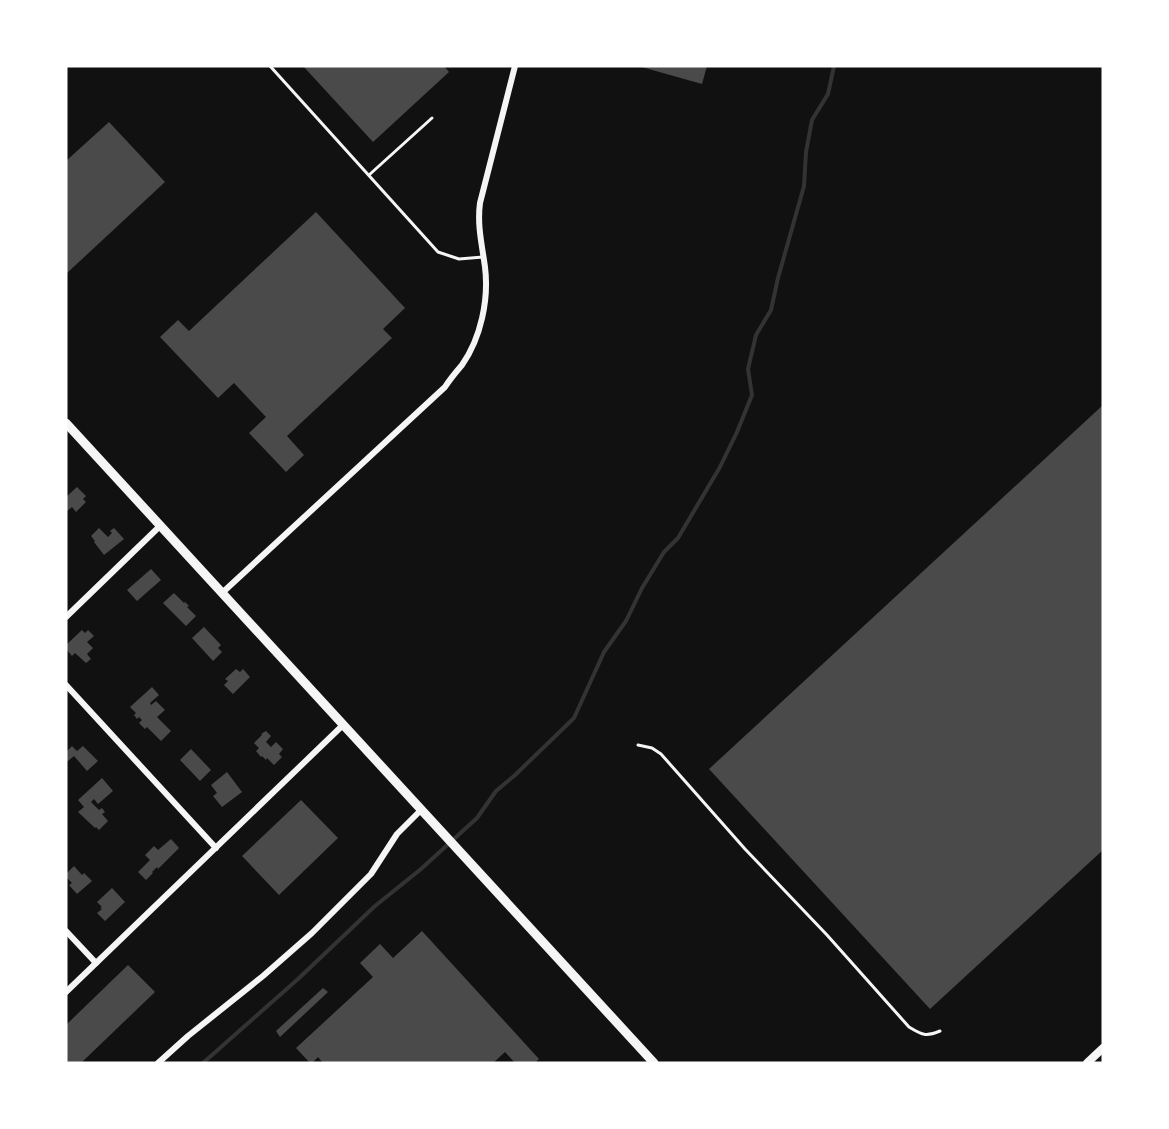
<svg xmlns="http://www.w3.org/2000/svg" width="1169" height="1129" font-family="Raleway,sans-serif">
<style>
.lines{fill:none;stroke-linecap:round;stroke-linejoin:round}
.stream{stroke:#333;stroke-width:4}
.building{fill:#4a4a4a}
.service{stroke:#f5f5f5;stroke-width:3}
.minor{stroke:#f5f5f5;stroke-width:6}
.tertiary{stroke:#f5f5f5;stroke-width:8}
.secondary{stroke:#f5f5f5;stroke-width:9}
</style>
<rect width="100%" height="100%" fill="#111"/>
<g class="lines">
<polyline class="stream" points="203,1063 298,979 375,906 421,869 477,818 496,791 514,776 574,718 604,652 626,621 642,588 664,552 678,538 720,467 737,432 752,395 748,369 756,335 771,310 778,278 804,186 806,152 812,120 828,94 834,66"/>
</g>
<g class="building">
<polygon points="303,66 444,66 449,72 373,142"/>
<polygon points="638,66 707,66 702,84"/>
<polygon points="109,122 165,182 66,274 66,161"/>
<polygon points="316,212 405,308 383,329 392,338 287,436 304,455 286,472 249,433 266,417 234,383 218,398 160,337 178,320 189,331"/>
<polygon points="1103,405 1103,850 930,1009 709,769"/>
<polygon points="77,487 86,496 83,499 86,502 76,512 72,507 66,512 66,497"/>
<polygon points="99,528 108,537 112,533 110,531 114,528 124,539 104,555 94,542 95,541 91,536"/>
<polygon points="151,569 161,580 137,601 127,590"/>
<polygon points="174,593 184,603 185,602 189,606 187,607 196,616 186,626 163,603"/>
<polygon points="204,627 221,645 218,648 222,652 213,661 192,638"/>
<polygon points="82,630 85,633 88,630 94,636 87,642 93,648 87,654 91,659 86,663 75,653 72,656 66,649 66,645"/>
<polygon points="236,669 240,672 243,669 250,677 233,694 224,685 228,681 225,679"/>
<polygon points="152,687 159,695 150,703 151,705 156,701 165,710 157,717 171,731 161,741 147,727 145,729 139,723 142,720 139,717 137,719 134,715 136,713 130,707"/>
<polygon points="266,731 271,736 266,742 271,747 276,742 283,749 279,754 282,757 274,765 267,758 266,760 262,756 261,757 256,751 259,748 254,743 262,735 261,734"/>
<polygon points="72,746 77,751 83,746 98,761 87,771 74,756 68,761 66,760 66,752"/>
<polygon points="191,749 211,770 200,781 180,760"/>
<polygon points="227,772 242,792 222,807 213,796 217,793 211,785"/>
<polygon points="102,778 113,791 98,804 94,799 91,802 99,810 102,808 105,812 102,814 108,821 99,830 96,827 95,828 78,812 84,807 78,800"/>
<polygon points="301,800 338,838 279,895 242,856"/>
<polygon points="171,839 179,848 158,869 157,867 152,872 153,873 146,880 138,872 150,860 145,855 154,846 158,850"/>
<polygon points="74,866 82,875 84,873 92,881 77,894 69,885 72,883 66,877 66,874"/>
<polygon points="112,888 125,902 105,921 97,913 102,909 100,908 102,907 97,902"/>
<polygon points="422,931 539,1059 535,1063 515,1063 505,1052 493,1063 323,1063 318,1057 312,1063 310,1063 296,1048 373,977 360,963 380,944 393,958"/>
<polygon points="128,965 155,992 81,1063 66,1063 66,1025"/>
<polygon points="323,988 328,992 280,1037 276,1031"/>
</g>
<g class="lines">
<g class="service">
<polyline points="270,66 438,252 459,259 483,257"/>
<polyline points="369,175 432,118"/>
<path d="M 638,745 L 652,748 L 661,754 L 745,849 L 827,935 L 909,1027 C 922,1035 926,1037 940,1031"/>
</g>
<g class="minor">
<path d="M 222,593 L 445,387 C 450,379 456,372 462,365 C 481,338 489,299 485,267 C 482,245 477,225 480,203 L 515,66"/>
<polyline points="66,617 160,526"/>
<polyline points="66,685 216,848"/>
<polyline points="66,931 96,963"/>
<polyline points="66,992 343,725"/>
<polyline points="158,1063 188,1036 263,976 312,933 371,874 397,834 422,809"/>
</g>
<polyline class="tertiary" points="1087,1063 1103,1048"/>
<polyline class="secondary" points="66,423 654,1063"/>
</g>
<rect width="1169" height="1129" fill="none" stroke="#ffffff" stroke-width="135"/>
</svg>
